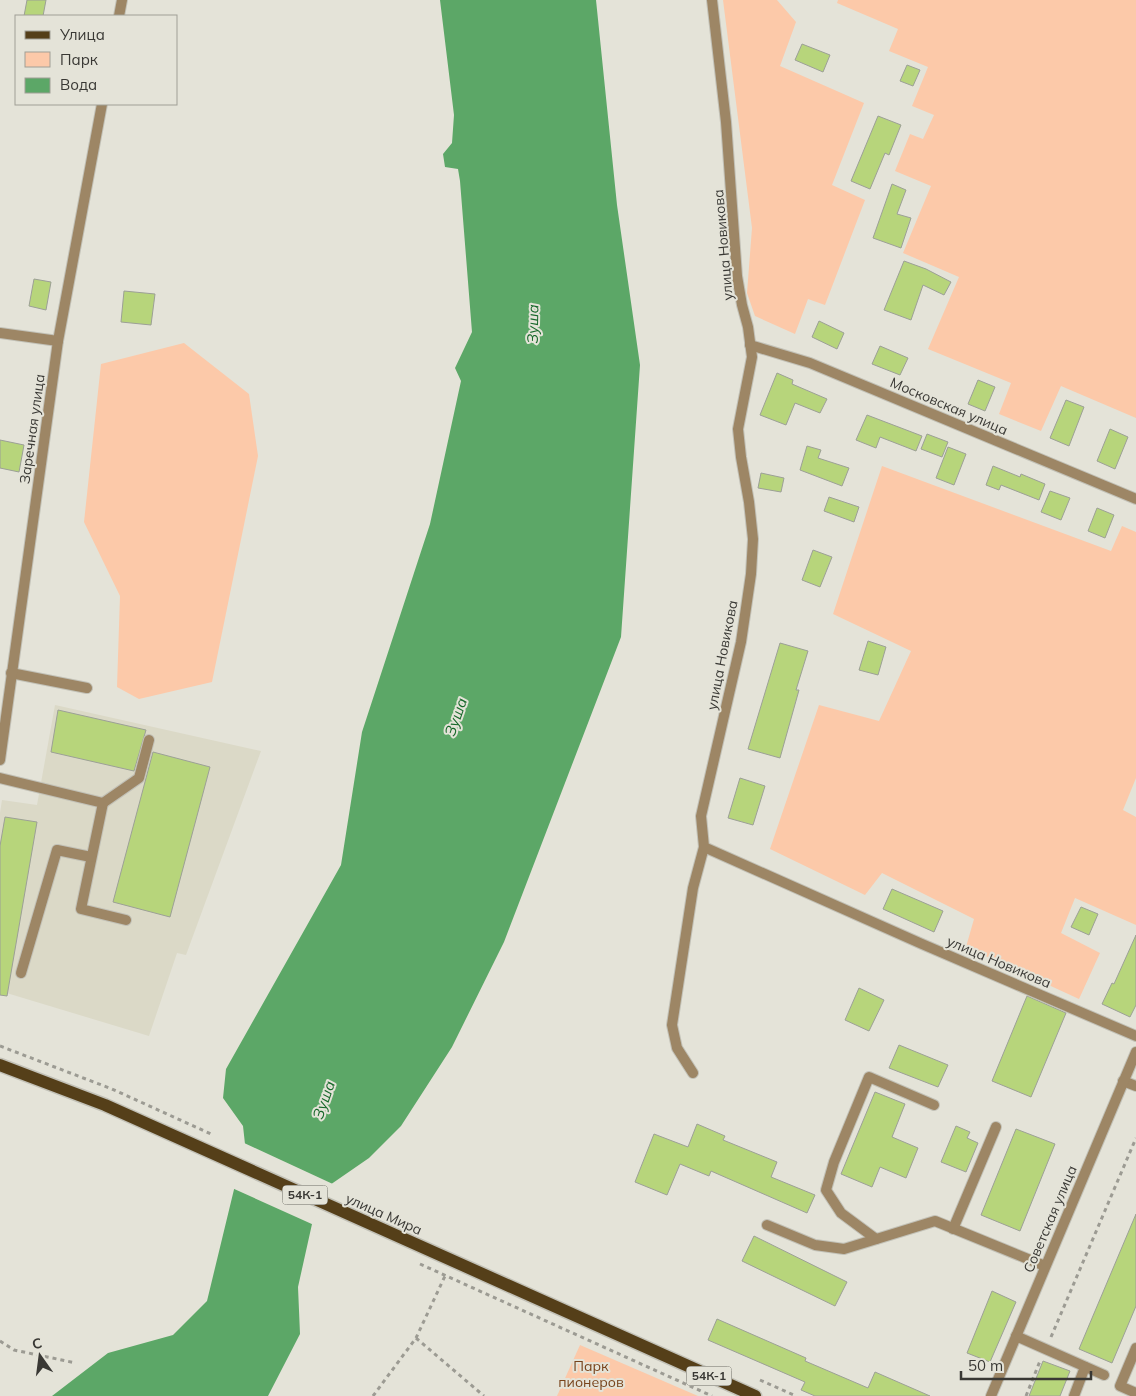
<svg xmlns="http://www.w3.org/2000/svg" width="1136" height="1396" font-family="Mulish,sans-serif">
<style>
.built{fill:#dbd9c7}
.green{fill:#fcc9a9}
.water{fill:#5ca767}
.pier{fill:#e4e3d8}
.building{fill:#b7d57b;stroke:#9ca096}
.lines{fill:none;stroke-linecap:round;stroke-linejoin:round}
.lane-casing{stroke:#c2c1b7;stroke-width:12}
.street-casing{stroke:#c2c1b7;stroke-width:12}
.primary-casing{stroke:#c2c1b7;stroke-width:15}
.path{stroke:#9c9b93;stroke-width:3;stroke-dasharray:4 4;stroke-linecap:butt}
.lane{stroke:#9d8665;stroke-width:10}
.street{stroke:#9d8665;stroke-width:10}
.primary{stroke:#553f19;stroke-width:12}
.labels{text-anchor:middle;stroke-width:4;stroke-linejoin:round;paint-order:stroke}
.shield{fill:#e4e3d8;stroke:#6c6b65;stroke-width:1}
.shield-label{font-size:12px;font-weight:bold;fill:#393834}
.street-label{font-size:14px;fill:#393834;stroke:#e4e3d8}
.park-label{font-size:14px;fill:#79441c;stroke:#e4e3d8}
.water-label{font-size:15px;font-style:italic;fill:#17682a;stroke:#e4e3d8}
</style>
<rect width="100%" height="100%" fill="#e4e3d8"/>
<polygon class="built" points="55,705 261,751 186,955 177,953 149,1036 0,991 0,813 2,800 37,805"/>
<g class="green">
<polygon points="723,0 777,0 796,22 780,66 864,103 832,185 865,200 825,305 808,299 795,334 755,316 747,293 752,228"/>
<polygon points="838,0 1136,0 1136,418 1061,386 1041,431 999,414 1011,383 928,349 959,277 903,253 931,186 895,171 910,134 923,139 934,115 912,106 928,67 889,51 898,29 837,3"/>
<polygon points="184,343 249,394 258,456 212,682 139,699 117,687 120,596 84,522 101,364"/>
<polygon points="882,466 1111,551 1122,526 1136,532 1136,778 1123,810 1136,817 1136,925 1075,898 1061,933 1100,953 1079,999 966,947 974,919 882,873 865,895 770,849 819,705 879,721 911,651 833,614"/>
<polygon points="580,1345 698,1396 557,1396"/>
</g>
<polygon class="water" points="440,0 596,0 617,205 640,365 621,637 504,942 452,1047 401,1126 369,1158 327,1187 316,1206 298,1287 300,1334 268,1396 52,1396 108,1353 173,1335 207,1301 245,1144 243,1126 223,1098 226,1069 341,865 362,732 430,524 461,381 455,368 472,332 460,181 458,169 445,167 443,154 452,143 454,115"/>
<polygon class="pier" points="242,1142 335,1185 329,1189 318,1207 314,1225 232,1188"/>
<g class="building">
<polygon points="27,0 46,0 43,16 24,16"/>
<polygon points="802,44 830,55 823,72 795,60"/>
<polygon points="907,65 920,70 913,86 900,81"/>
<polygon points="878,116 901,125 889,155 885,153 870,189 851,181"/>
<polygon points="892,184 906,190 897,214 911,218 901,248 873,238"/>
<polygon points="904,261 926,269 951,282 944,295 923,285 911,320 884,310"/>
<polygon points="34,279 51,282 46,310 29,306"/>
<polygon points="124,291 155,294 151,325 121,322"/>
<polygon points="819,321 844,333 837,349 812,337"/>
<polygon points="880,346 908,358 900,375 872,364"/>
<polygon points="777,373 793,380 792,384 827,399 820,413 795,403 786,425 760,415"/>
<polygon points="978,380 995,387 985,411 968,404"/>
<polygon points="1066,400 1084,407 1069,446 1050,438"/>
<polygon points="867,415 922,436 916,451 880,437 876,448 856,440"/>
<polygon points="1110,429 1128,437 1115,469 1097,461"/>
<polygon points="927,434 948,442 942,457 921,449"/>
<polygon points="0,440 24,445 19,472 0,468"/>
<polygon points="807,446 821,450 818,458 849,468 842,486 800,470"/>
<polygon points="948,447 966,454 954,485 936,478"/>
<polygon points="993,466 1020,477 1021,474 1045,484 1039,500 1001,485 999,490 986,485"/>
<polygon points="761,473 784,478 781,492 758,488"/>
<polygon points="1050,491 1070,498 1061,520 1041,512"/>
<polygon points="829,497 859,507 854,522 824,511"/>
<polygon points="1097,508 1114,515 1105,538 1088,531"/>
<polygon points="813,550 832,557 820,587 802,580"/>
<polygon points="868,641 886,647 878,675 859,670"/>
<polygon points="780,643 808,651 796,690 799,690 780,758 748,749"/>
<polygon points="58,710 146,730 134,771 51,752"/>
<polygon points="153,752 210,767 170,917 113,902"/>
<polygon points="740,778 765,786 753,825 728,818"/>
<polygon points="5,817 37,822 7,996 0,995 0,846"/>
<polygon points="892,889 943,911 934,932 883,909"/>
<polygon points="1081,907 1098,914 1089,935 1071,927"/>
<polygon points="1136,935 1136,1005 1130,1017 1102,1004 1112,983 1114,984"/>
<polygon points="859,988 884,1000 869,1031 845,1020"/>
<polygon points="1027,996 1066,1013 1031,1097 992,1081"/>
<polygon points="899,1045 948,1065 938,1087 889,1068"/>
<polygon points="875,1092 905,1104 892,1137 918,1148 906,1178 880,1167 872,1187 841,1174"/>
<polygon points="697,1124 725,1136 723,1140 777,1162 771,1177 815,1195 807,1213 711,1171 709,1176 680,1164 667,1195 635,1182 654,1134 688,1147"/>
<polygon points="956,1126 970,1132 967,1138 978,1143 966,1172 941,1162"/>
<polygon points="1016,1129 1055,1144 1020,1231 981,1215"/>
<polygon points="1136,1214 1136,1306 1112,1363 1079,1349"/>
<polygon points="754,1236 847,1282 835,1306 742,1261"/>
<polygon points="992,1291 1016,1302 990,1362 967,1353"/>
<polygon points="717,1319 806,1358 805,1361 868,1388 875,1372 930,1396 815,1396 801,1390 805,1382 708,1340"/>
<polygon points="1043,1361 1070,1371 1060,1396 1029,1396"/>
</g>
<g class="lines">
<defs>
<g id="lane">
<polyline points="0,333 58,341"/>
<polyline points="11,673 87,688"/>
<polyline points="0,778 103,803 81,909 126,920"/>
<polyline points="103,803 139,778 149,740"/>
<polyline points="21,973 57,850 91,857"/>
<polyline points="693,1073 677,1048 672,1025 693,888 704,847"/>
<polyline points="767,1225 815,1245 844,1249 935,1221 1045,1266"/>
<polyline points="953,1229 996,1127"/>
<polyline points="876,1239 841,1213 826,1190 834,1162 869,1077 934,1105"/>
<polyline points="1016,1336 1104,1375"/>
<polyline points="1136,1348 1120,1386 1136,1393"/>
<polyline points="1074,1396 1085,1367"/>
</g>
<g id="street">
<polyline points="712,0 726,122 737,276 742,305 748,327 752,357 738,429 741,457 749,502 753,539 751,574 741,642 701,816 704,847 922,944 1136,1036"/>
<polyline points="119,16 122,0"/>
<polyline points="750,345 810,363 1136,499"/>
<polyline points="0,760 58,341 102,104"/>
<polyline points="1123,1081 1136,1086"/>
<polyline points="991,1396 1136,1052"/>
</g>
<polyline id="primary" points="0,1065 105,1105 755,1396"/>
</defs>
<use href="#lane" class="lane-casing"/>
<use href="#street" class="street-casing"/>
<use href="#primary" class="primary-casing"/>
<g class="path">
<polyline points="0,1046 112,1089 211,1134"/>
<polyline points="420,1264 712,1396"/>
<polyline points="1051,1337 1136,1138"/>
<polyline points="416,1338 484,1396"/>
<polyline points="0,1341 14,1350 76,1363"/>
<polyline points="760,1380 796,1396"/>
<polyline points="373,1396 416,1338 445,1276"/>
<polyline points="1026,1396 1040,1361"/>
</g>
<use href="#lane" class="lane"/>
<use href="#street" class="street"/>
<use href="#primary" class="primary"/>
</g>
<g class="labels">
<g class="shield">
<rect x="282.5" y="1185.5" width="45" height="19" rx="4"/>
<rect x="686.5" y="1366.5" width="45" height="19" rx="4"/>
</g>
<g class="shield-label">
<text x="305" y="1199">54К-1</text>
<text x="709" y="1380">54К-1</text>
</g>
<g class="street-label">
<text transform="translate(723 245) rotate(-95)" y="5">улица Новикова</text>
<text transform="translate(949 406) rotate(23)" y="5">Московская улица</text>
<text transform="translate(32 429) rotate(-82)" y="5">Заречная улица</text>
<text transform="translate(722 655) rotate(-79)" y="5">улица Новикова</text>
<text transform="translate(999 962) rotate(23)" y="5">улица Новикова</text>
<text transform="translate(384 1214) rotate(24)" y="5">улица Мира</text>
<text transform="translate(1050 1219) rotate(-67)" y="5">Советская улица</text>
</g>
<g class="park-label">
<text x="591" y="1371">Парк<tspan x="591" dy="16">пионеров</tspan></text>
</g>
<g class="water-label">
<text transform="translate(533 324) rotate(-89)" y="5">Зуша</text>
<text transform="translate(456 717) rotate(-71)" y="5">Зуша</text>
<text transform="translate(324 1100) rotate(-71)" y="5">Зуша</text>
</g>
</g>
<rect x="15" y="15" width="162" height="90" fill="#e4e3d8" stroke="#a09f96"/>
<rect x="25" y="31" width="25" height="8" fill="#553f19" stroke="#a09f96"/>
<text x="60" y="40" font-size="15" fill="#393834">Улица</text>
<rect x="25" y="52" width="25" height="15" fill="#fcc9a9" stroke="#a09f96"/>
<text x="60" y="65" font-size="15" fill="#393834">Парк</text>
<rect x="25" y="78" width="25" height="15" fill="#5ca767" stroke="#a09f96"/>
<text x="60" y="90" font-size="15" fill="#393834">Вода</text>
<g transform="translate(40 1356) rotate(346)" stroke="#e4e3d8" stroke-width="4" paint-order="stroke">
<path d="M0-4L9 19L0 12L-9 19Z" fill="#393834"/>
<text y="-8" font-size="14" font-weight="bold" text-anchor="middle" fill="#393834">С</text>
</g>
<path d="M961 1371v8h130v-8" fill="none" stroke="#393834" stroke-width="2.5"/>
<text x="968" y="1371" font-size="15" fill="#393834" stroke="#e4e3d8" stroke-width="4" paint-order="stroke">50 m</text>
</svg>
